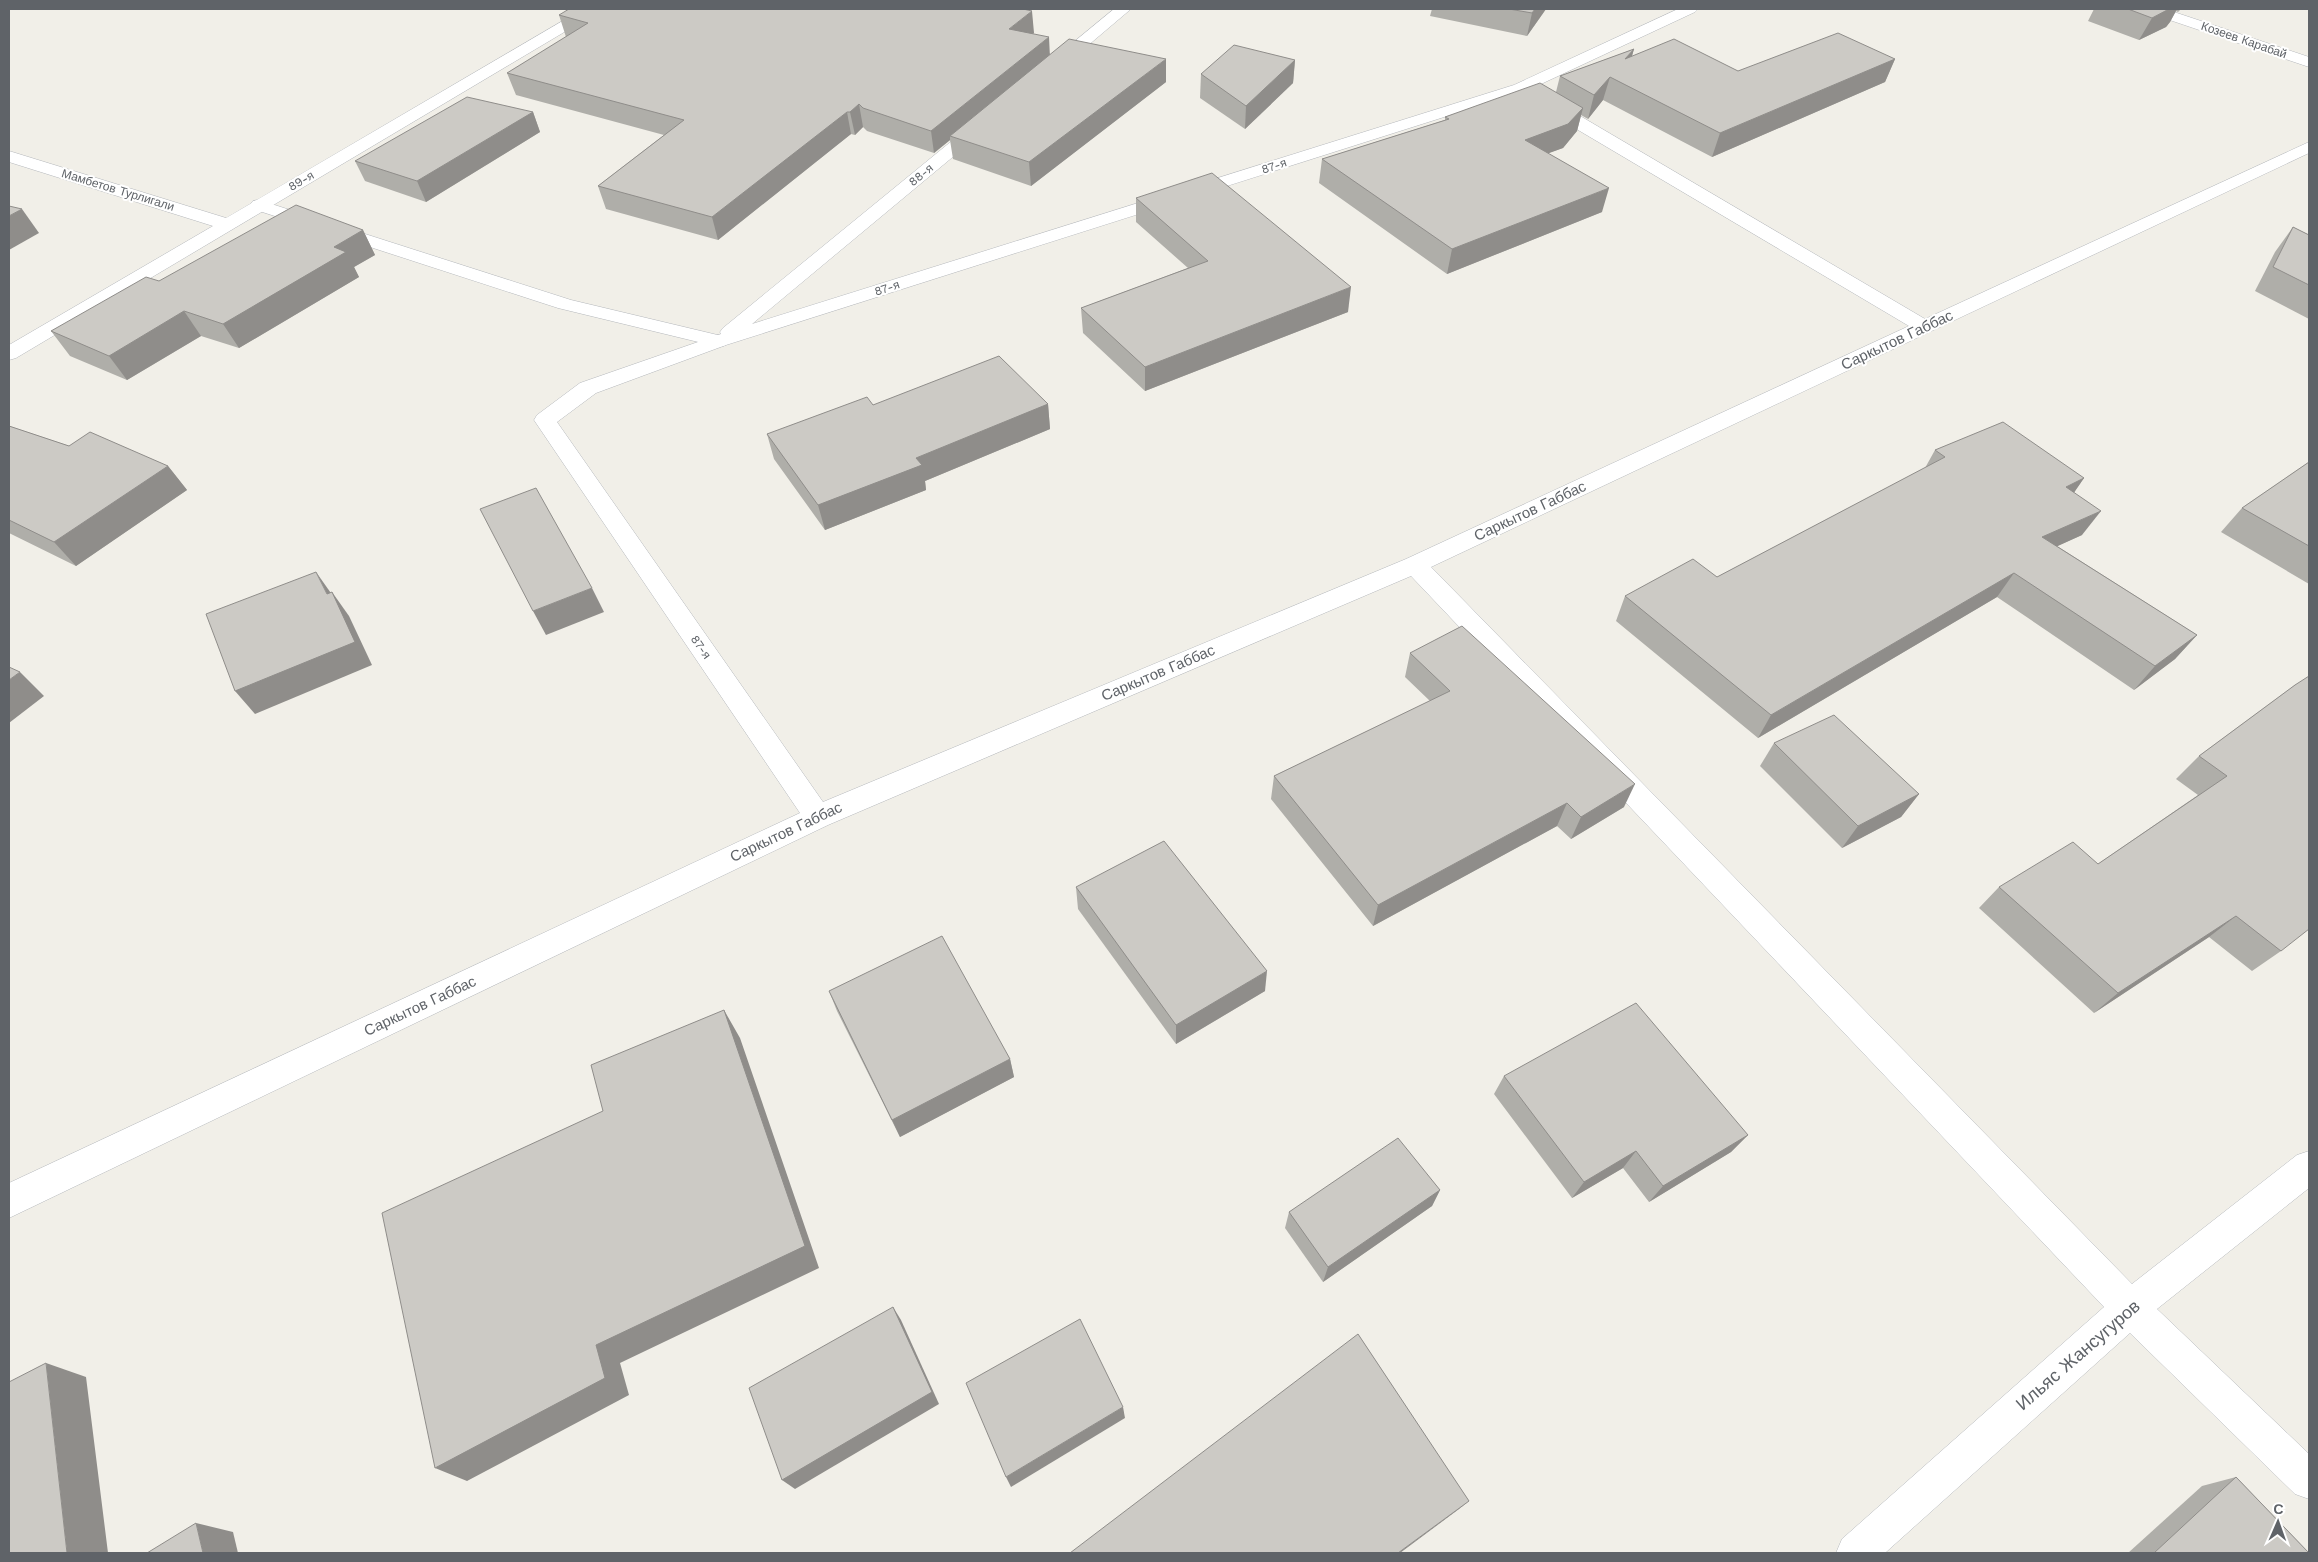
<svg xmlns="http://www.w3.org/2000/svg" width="2318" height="1562" font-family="'Work Sans',sans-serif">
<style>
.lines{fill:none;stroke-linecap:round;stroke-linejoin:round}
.lane-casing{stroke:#b5b8bc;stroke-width:1}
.street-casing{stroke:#b5b8bc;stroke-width:1}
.lane{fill:#fff;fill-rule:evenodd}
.street{fill:#fff;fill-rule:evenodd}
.wall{fill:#afaea9}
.shaded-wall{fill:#8f8d8a}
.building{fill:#cccac5;stroke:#8f8d8a}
.labels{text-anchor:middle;stroke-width:4;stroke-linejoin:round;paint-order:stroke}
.far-street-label{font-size:12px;fill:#5f6368;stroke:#fff}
.street-label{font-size:15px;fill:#5f6368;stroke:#fff}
.near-street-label{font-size:18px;fill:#5f6368;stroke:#fff}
</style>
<rect width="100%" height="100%" fill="#f1efe8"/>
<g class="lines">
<defs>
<polygon id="lane" points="259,200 571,300 726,337 729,341 726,345 719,347 558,308 253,209 250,205 253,201"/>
<g id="street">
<polygon points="583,9 601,9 598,12 16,358 9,360 9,345 213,226 9,162 9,151 226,218"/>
<polygon points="1114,9 1131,9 1059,70 1047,70 1045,67 1047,64"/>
<polygon points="1678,9 1698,9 1695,12 1526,91 726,345 596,393 557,422 823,802 1406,559 1909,326 1541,108 1539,104 1541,100 1553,100 1925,319 2309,142 2309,153 1431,567 2132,1284 2297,1155 2309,1151 2309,1188 2157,1309 2309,1454 2309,1499 2295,1494 2130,1333 1885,1553 1836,1553 1842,1539 2104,1307 1411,576 828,825 9,1218 9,1183 800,813 534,420 537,415 580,383 721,334 720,332 723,328 975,122 987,122 990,126 752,324 1514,85"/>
<polygon points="2143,9 2165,9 2309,57 2309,67 2146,12"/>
</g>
</defs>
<use href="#lane" class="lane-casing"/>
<use href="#street" class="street-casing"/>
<use href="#lane" class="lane"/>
<use href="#street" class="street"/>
</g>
<g class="wall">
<polygon points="1432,9 1546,9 1527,36 1430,16"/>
<polygon points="2094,9 2181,9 2178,12 2176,11 2170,22 2166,27 2139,40 2088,21"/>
<polygon points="559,15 1034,33 1033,33 1050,54 1166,82 1031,186 953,159 950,140 934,153 867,131 863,127 855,135 851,134 718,240 606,209 598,186 664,135 516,95 507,73 566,37"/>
<polygon points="1634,49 1632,56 1738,71 1895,59 1885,82 1712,157 1603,100 1588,119 1581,115 1577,131 1563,148 1548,153 1602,212 1447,274 1319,183 1322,159 1445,120 1445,117 1556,92 1560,76"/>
<polygon points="1295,60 1293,83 1245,129 1200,98 1201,74"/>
<polygon points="533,112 540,132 426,202 365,181 355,161"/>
<polygon points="1136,198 1348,312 1145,391 1083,333 1081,308 1188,268 1136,222"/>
<polygon points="2293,227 2309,235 2309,319 2255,291 2275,252"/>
<polygon points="363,230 375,255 354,267 359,277 239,348 201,336 127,380 70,356 51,331 159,281"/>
<polygon points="1048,404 1050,429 925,481 926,490 825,530 774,459 767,434 873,405"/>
<polygon points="9,426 69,446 168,466 187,490 76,566 9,533"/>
<polygon points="1935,450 2084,478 2074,492 2082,535 2057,546 2197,635 2175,659 2134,690 1997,597 1758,738 1616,621 1625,596 1717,577 1925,468"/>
<polygon points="2309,462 2309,584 2221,532 2242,508"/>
<polygon points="1410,653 1624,807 1571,839 1557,826 1373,926 1271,799 1274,776 1430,701 1405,677"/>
<polygon points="2295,685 2281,951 2252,971 2209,937 2094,1013 1979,908 1999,887 2098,864 2198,795 2176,779 2199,756"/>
<polygon points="1774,743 1919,794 1901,817 1842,848 1760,766"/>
<polygon points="1076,887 1265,991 1176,1044 1078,909"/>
<polygon points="829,991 1010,1059 1014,1077 900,1137 837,1011"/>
<polygon points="1504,1076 1748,1135 1731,1152 1649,1202 1623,1168 1572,1198 1494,1094"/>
<polygon points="1440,1190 1432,1206 1323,1282 1285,1228 1289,1212"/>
<polygon points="2236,1477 2309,1553 2128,1553 2202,1486"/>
</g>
<g class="shaded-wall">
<polygon points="1535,9 1546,9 1527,36 1532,13"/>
<polygon points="2169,9 2177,9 2170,22 2166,27 2139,40 2152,18"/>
<polygon points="1032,11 1034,33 1011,50 1009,29"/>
<polygon points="1049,37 1050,58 950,136 950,140 934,153 931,131"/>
<polygon points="1634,49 1627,72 1619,82 1625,59"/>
<polygon points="1166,59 1166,82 1031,186 1029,162"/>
<polygon points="1895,59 1885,82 1712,157 1720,133"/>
<polygon points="1295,60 1293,83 1245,129 1246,106"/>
<polygon points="1610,77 1603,100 1588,119 1594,95"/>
<polygon points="859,104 863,127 855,135 850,112"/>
<polygon points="1583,108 1577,131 1563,148 1519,164 1525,140"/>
<polygon points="533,112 540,132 426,202 417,181"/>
<polygon points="847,112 851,134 718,240 712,217"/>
<polygon points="1609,188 1602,212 1447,274 1452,249"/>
<polygon points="22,209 39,233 9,250 9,216"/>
<polygon points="363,230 375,255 354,267 359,277 239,348 223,324 334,247"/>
<polygon points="1351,287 1348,312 1145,391 1145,367"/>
<polygon points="184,311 201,336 127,380 109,356"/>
<polygon points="1048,404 1050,429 925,481 926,490 825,530 818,505 916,458"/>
<polygon points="168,466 187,490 76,566 54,542"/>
<polygon points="2084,478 2067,503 2066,487"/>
<polygon points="2101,511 2082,535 2025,561 2042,537"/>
<polygon points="316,572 333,596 327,594"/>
<polygon points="2014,573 1997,597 1758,738 1771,715"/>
<polygon points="592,588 604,612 546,635 533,611"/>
<polygon points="332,592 349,616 372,665 255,714 235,691"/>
<polygon points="2197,635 2175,659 2134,690 2155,666"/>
<polygon points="20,672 44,696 9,723 9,680"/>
<polygon points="1635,784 1624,807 1571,839 1581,817"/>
<polygon points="1919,794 1901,817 1842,848 1858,826"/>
<polygon points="1567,803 1557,826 1373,926 1378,905"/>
<polygon points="2236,916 2209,937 2094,1013 2118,993"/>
<polygon points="1267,971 1265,991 1176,1044 1176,1025"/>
<polygon points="724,1010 740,1038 819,1268 620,1363 629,1395 467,1481 435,1468 596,1345"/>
<polygon points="1010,1059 1014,1077 900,1137 892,1120"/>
<polygon points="1748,1135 1731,1152 1649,1202 1663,1186"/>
<polygon points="1636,1151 1623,1168 1572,1198 1584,1182"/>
<polygon points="1440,1190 1432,1206 1323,1282 1328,1267"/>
<polygon points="893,1307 901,1320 939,1404 795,1489 782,1480"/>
<polygon points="46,1363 86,1377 108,1553 67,1553"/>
<polygon points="1123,1407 1125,1418 1011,1487 1006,1477"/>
<polygon points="1469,1501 1459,1509 1400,1553 1398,1553"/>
<polygon points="196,1523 233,1532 238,1553 203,1553"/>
</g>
<g class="building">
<polygon points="569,9 1023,9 1032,11 1009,29 1049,37 931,131 863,108 859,104 850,112 847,112 712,217 598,186 684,120 507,73 588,23 559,15"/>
<polygon points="1509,9 1535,9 1532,13"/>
<polygon points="2128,9 2169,9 2152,18"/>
<polygon points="1838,33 1895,59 1720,133 1610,77 1594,95 1560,76 1634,49 1625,59 1674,39 1738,71"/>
<polygon points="1069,39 1166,59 1029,162 950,136"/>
<polygon points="1234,45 1295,60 1246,106 1201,74"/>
<polygon points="1540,83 1583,108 1568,124 1525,140 1609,188 1452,249 1322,159 1449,119 1445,117"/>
<polygon points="467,97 533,112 417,181 355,161"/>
<polygon points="1212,173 1351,287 1145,367 1081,308 1208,261 1136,198"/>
<polygon points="296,205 363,230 334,247 346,252 223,324 184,311 109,356 51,331 146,277 159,281"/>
<polygon points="9,206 22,209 9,216"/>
<polygon points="2293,227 2309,235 2309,285 2273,267"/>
<polygon points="999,356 1048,404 916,458 922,465 818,505 767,434 867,397 873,405"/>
<polygon points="2003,422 2084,478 2066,487 2101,511 2042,537 2197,635 2155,666 2014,573 1771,715 1625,596 1693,559 1717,577 1945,457 1935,450"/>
<polygon points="9,426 69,446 90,432 168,466 54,542 9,520"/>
<polygon points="2309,462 2309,546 2242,508"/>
<polygon points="536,488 592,588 533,611 480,509"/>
<polygon points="316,572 327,594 332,592 355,642 235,691 206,614"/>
<polygon points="1462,626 1635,784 1581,817 1567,803 1378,905 1274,776 1450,691 1410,653"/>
<polygon points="9,667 20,672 9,680"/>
<polygon points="2309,676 2309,929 2281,951 2236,916 2118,993 1999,887 2073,842 2098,864 2227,776 2199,756 2295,685"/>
<polygon points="1834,715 1919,794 1858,826 1774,743"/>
<polygon points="1164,841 1267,971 1176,1025 1076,887"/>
<polygon points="942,936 1010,1059 892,1120 829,991"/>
<polygon points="1636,1003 1748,1135 1663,1186 1636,1151 1584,1182 1504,1076"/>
<polygon points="724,1010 805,1246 596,1345 605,1378 435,1468 382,1213 603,1111 591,1065"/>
<polygon points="1398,1138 1440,1190 1328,1267 1289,1212"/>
<polygon points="893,1307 932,1392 782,1480 749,1388"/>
<polygon points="1080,1319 1123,1407 1006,1477 966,1383"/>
<polygon points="1358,1334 1469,1501 1398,1553 1070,1553"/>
<polygon points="46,1363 67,1553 9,1553 9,1382"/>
<polygon points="2236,1477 2309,1553 2154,1553"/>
<polygon points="196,1523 203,1553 147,1553"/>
</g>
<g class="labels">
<g class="far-street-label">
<text transform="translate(2244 40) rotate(19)" y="4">Козеев Карабай</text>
<text transform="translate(1274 166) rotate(-18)" y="4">87-я</text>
<text transform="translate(921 175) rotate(-39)" y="4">88-я</text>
<text transform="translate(301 181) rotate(-30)" y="4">89-я</text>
<text transform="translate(118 190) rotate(17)" y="4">Мамбетов Турлигали</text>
<text transform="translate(887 288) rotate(-18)" y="4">87-я</text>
<text transform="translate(701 647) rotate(55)" y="4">87-я</text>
</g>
<g class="street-label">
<text transform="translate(1897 340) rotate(-25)" y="5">Саркытов Габбас</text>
<text transform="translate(1530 511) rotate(-25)" y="5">Саркытов Габбас</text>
<text transform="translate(1158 673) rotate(-23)" y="5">Саркытов Габбас</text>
<text transform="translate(786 832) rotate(-25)" y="5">Саркытов Габбас</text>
<text transform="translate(420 1006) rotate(-25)" y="5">Саркытов Габбас</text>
</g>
<g class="near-street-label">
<text transform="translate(2078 1355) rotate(-41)" y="6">Ильяс Жансугуров</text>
</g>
</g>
<rect width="2318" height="1562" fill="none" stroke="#5f6368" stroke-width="20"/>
<g transform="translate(2278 1522) rotate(2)" stroke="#ffffff" stroke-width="4" paint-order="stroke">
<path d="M0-4L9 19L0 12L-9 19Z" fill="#5f6368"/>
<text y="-8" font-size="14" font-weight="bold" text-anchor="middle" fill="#5f6368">С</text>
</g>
</svg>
